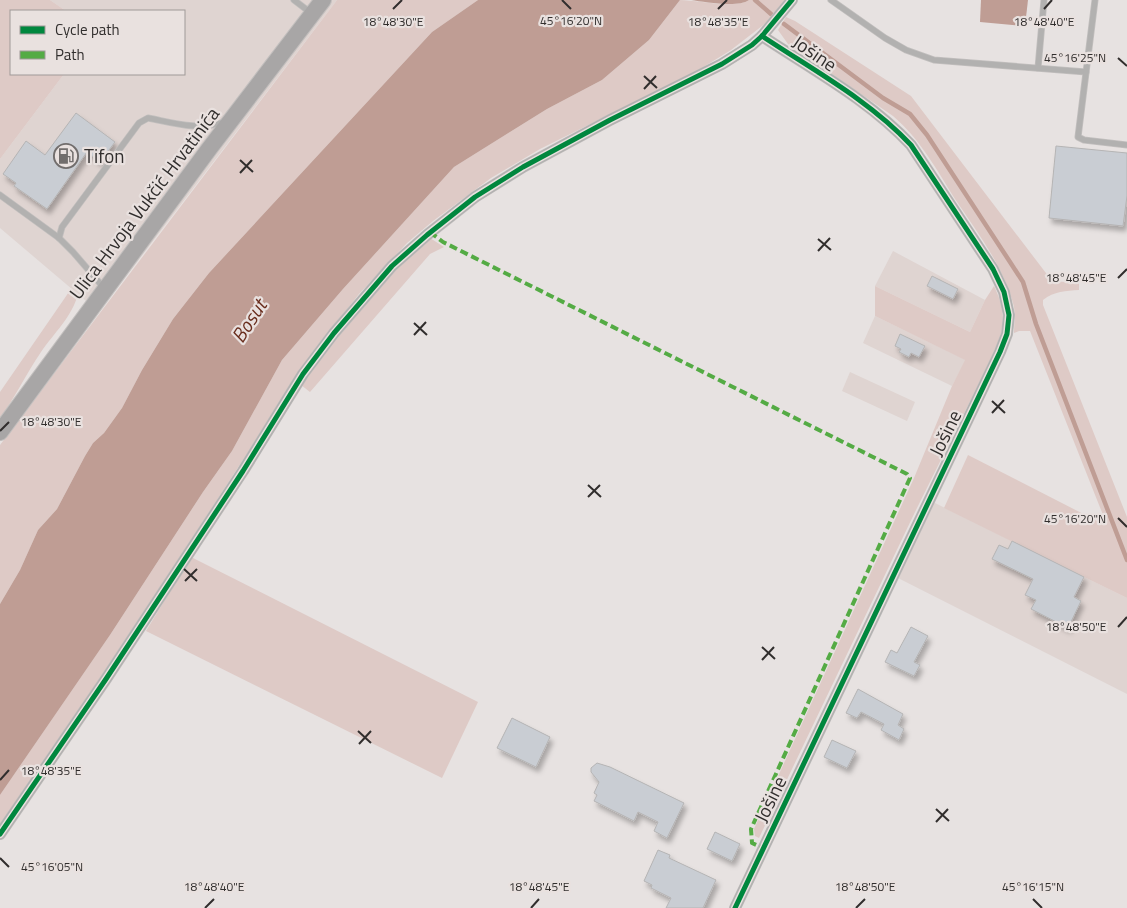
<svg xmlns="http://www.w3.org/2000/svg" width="1127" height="908" font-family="'Titillium Web',sans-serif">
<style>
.built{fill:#dfd4d1}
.green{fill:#decac6}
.water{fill:#bf9d94}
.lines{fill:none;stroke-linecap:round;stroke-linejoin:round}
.stream{stroke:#bf9d94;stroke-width:4.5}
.building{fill:#c9cdd3;stroke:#b5b4b4;filter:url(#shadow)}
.lane-casing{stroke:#c2bfbe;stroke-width:7}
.street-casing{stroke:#c2bfbe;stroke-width:12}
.secondary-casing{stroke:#c2bfbe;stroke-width:18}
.lane{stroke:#b2b1b0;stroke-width:5.5}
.street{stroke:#b2b1b0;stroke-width:11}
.secondary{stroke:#a8a6a6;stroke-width:16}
.quiet{stroke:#54ab44;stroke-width:4;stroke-dasharray:8 4;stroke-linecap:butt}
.cycleway-casing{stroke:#e9e1df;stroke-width:8}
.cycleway{stroke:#00873e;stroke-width:5}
.ticks{fill:none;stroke:#312e2d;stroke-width:2}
.labels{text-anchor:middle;stroke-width:4.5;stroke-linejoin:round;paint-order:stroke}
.street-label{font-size:19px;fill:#312e2d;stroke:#e9e1df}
.poi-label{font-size:19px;fill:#312e2d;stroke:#e9e1df;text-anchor:start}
.water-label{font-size:20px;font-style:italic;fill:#6a2e1e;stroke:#e9e1df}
.ticks-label{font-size:12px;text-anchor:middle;fill:#312e2d;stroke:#e9e1df;stroke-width:4.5;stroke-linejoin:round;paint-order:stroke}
</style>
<defs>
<filter id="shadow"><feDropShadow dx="3" dy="5" stdDeviation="2.5" flood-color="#0004"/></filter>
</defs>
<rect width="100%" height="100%" fill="#e7e2e1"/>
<g class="built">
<polygon points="50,0 337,0 99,312 0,228 0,159 64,74 184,74 184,11 66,11"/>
<polygon points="893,251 985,300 970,332 875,286"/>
<polygon points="875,316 966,360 952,386 863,343"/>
<polygon points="850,372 915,402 907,421 842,391"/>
<polygon points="933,502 1127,598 1127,694 896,577"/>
</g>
<g class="green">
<polygon points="0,0 50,0 66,11 11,11 11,74 64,74 0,159"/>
<polygon points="337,0 478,0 432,32 209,273 173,319 142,370 122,408 104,433 93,443 85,456 57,509 38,530 20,570 0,604 0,445"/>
<path d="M 680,0 C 696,0 736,9 749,0 L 785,0 L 766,23 L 731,50 L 697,71 L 540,149 L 491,178 L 433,221 L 407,243 L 359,294 L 311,355 L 121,648 L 0,824 L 0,795 L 110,635 L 203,492 L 232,451 L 282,360 L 343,289 L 454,167 L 547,109 L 602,80 L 649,40 Z"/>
<path d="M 786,17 L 795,21 L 911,96 L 1052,281 L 1079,283 L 1079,290 C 1066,291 1054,291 1043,300 L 1043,305 L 1127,517 L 1127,598 L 944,508 L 968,455 L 1101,523 L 1105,520 L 1030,331 L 1019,331 L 1014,333 C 1014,324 1016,312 1013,303 C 1002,264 977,232 955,199 C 937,170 920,139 893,116 L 788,44 L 778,30 Z"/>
<path d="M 430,238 L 444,247 L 430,254 L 310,392 L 301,385 C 340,333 379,279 430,238 Z"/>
<path d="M 875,286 L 970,332 L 985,300 L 994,286 C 1006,311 1005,325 996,349 L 915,512 L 759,838 L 755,836 L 754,829 L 914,478 L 952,386 L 965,360 L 875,316 Z"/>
<path d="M 71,289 L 78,294 C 72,317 54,333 41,352 C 26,374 16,396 0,418 L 0,392 Z"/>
<polygon points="191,557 478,702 442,778 146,631"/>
</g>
<g class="water">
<polygon points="478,0 680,0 649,40 602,80 547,109 454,167 343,289 282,360 232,451 203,492 110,635 0,795 0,604 20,570 38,530 57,509 85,456 93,443 104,433 122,408 142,370 173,319 209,273 432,32"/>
<path d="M 691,0 L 749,0 C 738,8 705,2 691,0 Z"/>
<polygon points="981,0 1028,0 1025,26 980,22"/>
</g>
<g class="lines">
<g class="stream">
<polyline points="755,0 771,14"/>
<polyline points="784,24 883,98 910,114 927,135 1010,262 1023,282 1036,324 1127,560"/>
</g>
</g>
<g class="building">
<polygon points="76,113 115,142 100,162 87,152 47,209 14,186 16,183 3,174 26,141 45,155"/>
<polygon points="1056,146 1127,153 1127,196 1123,226 1049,218"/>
<polygon points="932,276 958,289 953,299 927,286"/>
<polygon points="900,334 925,346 919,357 911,353 909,357 899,352 901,349 895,346"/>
<polygon points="1012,541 1084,577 1074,597 1081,601 1068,628 1031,609 1036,600 1025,595 1033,579 992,559 999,545 1008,549"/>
<polygon points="911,627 928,636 914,662 920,665 914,676 885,662 891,650 897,653"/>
<polygon points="858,689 903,714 898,725 904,729 899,740 881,730 884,724 861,712 857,718 846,713"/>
<polygon points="512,718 550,737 536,767 497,748"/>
<polygon points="832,740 856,751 847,768 824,757"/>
<polygon points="597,763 610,767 684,803 667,838 654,831 658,822 638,812 634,821 594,801 597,795 594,793 599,782 591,772 591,768"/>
<polygon points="715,832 740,844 732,861 707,849"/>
<polygon points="658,850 670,855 669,858 716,880 703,908 666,908 671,898 651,888 652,885 644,881"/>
</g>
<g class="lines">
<defs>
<g id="lane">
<polyline points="294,0 311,13"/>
<polyline points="831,0 885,38 906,50 934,60 1086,72"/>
<polyline points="1095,0 1078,137 1084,140 1127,145"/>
<polyline points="1038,68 1044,0"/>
<polyline points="0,195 59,238 73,252 104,288"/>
<path d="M 59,238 L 62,227 L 139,123 L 148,118 C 174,123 198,131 224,122"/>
</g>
<g id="street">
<polyline points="0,834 106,679 243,471 303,374 334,333 392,266 427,235 475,197 523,167 610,120 722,64 752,45 762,36 792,0"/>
<path d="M 735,908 L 1000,352 L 1007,334 L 1009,315 L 1004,292 L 993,269 L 911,145 C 869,100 813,70 762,36"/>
</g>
<polyline id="secondary" points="0,432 209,149 323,0"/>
</defs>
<use href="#lane" class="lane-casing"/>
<use href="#street" class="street-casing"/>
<use href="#secondary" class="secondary-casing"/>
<use href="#lane" class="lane"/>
<use href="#street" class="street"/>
<use href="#secondary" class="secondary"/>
<polyline class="quiet" points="430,232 443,242 907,474 910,478 751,829 752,843 763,848"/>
<defs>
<g id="cycleway">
<polyline points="0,834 106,679 243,471 303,374 334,333 392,266 427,235 475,197 523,167 610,120 722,64 752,45 762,36 792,0"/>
<path d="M 735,908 L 1000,352 L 1007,334 L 1009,315 L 1004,292 L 993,269 L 911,145 C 869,100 813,70 762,36"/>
</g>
</defs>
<use href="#cycleway" class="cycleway-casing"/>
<use href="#cycleway" class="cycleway"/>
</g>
<path class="ticks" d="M 562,0 L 571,9M 393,9 L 402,0M 718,9 L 727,0M 1044,9 L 1052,0M 1118,58 L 1127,66M 644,76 L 657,88M 644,89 L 656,76M 240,160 L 253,172M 240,173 L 252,160M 818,239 L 831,250M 818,251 L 830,238M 1118,278 L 1127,269M 414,323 L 427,335M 414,335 L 426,322M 992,401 L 1005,413M 992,413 L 1004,400M 0,431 L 9,422M 588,485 L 601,497M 588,497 L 600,485M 1118,518 L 1127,527M 184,569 L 197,581M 185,581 L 197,569M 1118,627 L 1127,617M 762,647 L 775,659M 762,660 L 774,647M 358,731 L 371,743M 359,744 L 371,731M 0,780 L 9,770M 936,809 L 949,821M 936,822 L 948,809M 0,858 L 9,867M 1033,899 L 1042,908M 205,908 L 214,899M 531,908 L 539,899M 856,908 L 865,899"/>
<defs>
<symbol id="fuel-ring" viewBox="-11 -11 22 22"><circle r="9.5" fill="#e9e1df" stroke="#716d6c" stroke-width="1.5"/><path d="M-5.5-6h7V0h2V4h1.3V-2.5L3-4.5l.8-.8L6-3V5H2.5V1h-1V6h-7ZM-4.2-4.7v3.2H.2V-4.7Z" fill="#716d6c"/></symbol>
</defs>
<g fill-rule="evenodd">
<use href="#fuel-ring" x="52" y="142" width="28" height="28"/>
</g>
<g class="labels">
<g class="street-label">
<text transform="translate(815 53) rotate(34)" y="7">Jošine</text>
<text transform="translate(144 203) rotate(-53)" y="7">Ulica Hrvoja Vukčić Hrvatinića</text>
<text transform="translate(945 433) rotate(-64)" y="7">Jošine</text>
<text transform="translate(770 799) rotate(-64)" y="7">Jošine</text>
</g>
<g class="poi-label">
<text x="84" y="163">Tifon</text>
</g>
<g class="water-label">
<text transform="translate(249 321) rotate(-57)" y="7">Bosut</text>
</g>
</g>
<g class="ticks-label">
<text x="571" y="25">45°16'20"N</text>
<text x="718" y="26">18°48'35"E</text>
<text x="1044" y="26">18°48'40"E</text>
<text x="393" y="26">18°48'30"E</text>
<text x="1075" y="62">45°16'25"N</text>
<text x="1076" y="282">18°48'45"E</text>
<text x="51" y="426">18°48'30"E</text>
<text x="1075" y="523">45°16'20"N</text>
<text x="1076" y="631">18°48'50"E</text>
<text x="51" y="775">18°48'35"E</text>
<text x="52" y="871">45°16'05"N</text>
<text x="214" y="891">18°48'40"E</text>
<text x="539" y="891">18°48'45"E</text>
<text x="865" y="891">18°48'50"E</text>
<text x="1033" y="891">45°16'15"N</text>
</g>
<rect x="10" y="10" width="175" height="65" fill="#e9e1df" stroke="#9f9998"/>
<rect x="20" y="26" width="25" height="8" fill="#00873e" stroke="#9f9998"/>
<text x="55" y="35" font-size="15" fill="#312e2d">Cycle path</text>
<rect x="20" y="51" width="25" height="8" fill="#54ab44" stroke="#9f9998"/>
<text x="55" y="60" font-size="15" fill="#312e2d">Path</text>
</svg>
